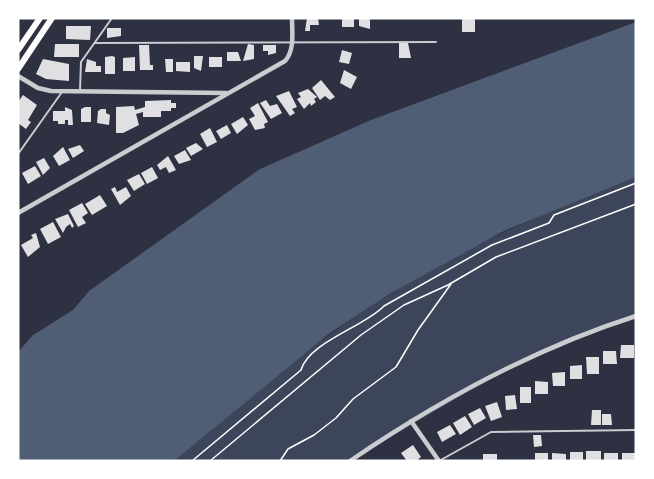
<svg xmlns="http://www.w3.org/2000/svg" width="654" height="479" font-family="Arial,sans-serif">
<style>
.green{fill:#3c4559}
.water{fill:#4f5d75}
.building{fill:#e0e0e3}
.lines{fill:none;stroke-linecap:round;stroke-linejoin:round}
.path{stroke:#fff;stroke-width:1.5}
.service{stroke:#caccd0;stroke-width:2}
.minor{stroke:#caccd0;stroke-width:4.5}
.secondary{stroke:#fff;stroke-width:6}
</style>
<rect width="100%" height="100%" fill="#2d3142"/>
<path class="green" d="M 636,177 L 636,316 L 555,348 L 488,380 L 350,461 L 174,461 C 242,402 313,342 390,294 C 467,246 551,209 636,177 Z"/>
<polygon class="water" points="636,22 636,177 504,231 391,293 330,333 174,461 18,461 18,352 33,335 73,310 89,291 260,169 371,120"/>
<g class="building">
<polygon points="307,18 318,18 319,25 310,25 310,31 305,31"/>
<rect x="342" y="18" width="12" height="9"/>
<polygon points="359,18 370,18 370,29 359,26"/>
<rect x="462" y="18" width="13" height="14"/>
<polygon points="66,26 91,26 90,40 66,39"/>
<polygon points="107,28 121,28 121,36 107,38"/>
<polygon points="399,43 408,43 411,58 399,58"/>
<polygon points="55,44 79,44 79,57 54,57"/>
<polygon points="248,44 254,45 254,59 243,61"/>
<polygon points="139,45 149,45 150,65 153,65 153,70 140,70"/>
<polygon points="263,45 276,45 276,53 268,55 268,51 263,51"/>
<polygon points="342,50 352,53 349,64 339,62"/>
<polygon points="227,52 238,52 241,61 227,61"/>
<polygon points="112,56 115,57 115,74 105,74 105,57"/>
<polygon points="194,56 203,56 201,71 194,68"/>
<polygon points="135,57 135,71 123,71 123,58"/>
<rect x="209" y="57" width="13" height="10"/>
<polygon points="43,59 69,64 69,81 46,79 36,74"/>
<polygon points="87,59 96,62 96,66 101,66 101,72 85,72"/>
<polygon points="165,59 173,59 173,72 166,72"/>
<polygon points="176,62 190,62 190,72 176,71"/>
<polygon points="344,70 357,77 351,89 340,83"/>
<polygon points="321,80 335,97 330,100 325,96 320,100 312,88"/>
<polygon points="308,89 317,97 314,99 316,102 311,106 310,103 304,109 297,99 301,97 298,93"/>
<polygon points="289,91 297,107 292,109 295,113 290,116 276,96"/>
<polygon points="23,95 37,105 28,120 31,122 26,129 18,123 18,102"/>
<polygon points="171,100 171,103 176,103 176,108 171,108 171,111 161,111 161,117 143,117 143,112 136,114 139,125 123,133 116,133 116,107 134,106 135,110 145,107 145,101"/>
<polygon points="266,100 270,106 277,104 282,113 271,119 260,103"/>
<polygon points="258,103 268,122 264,124 265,128 255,130 249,119 255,116 250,108"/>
<polygon points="65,107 72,110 73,125 68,125 68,120 65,120 65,124 58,124 58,121 53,121 53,111 65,111"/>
<polygon points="85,107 91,107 91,122 81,122 81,109"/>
<polygon points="101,109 106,109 106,113 110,115 109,125 97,123 98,111"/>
<polygon points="243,117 248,125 237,134 231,124"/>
<polygon points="227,125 231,133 221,139 216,131"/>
<polygon points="210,128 217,142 207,147 200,134"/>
<polygon points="196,143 203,149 191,156 186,148"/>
<polygon points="80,145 84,151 73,158 68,149"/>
<polygon points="63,147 70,160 59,166 53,156"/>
<polygon points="185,150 191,160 179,164 174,156"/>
<polygon points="168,156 176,170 169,173 166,167 160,170 157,165"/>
<polygon points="44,158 50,168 43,175 36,162"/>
<polygon points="35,166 41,176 28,184 22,173"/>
<polygon points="152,167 158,178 147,184 141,173"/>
<polygon points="139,174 145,184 134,191 127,180"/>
<polygon points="115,187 117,192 126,187 131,196 120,205 111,189"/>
<polygon points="100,195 107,206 92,215 85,204"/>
<polygon points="82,203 88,213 82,217 86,223 78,227 69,210"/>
<polygon points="68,214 74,226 72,228 70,224 66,227 63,233 55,219"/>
<polygon points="53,222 61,237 48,244 40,229"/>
<polygon points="36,233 40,247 28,257 21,245 33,238 31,235"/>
<polygon points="621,345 634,345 634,358 620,358"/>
<polygon points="603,351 616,351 617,364 603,364"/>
<polygon points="586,357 599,357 599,374 587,374"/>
<polygon points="582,365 582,379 570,379 570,366"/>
<polygon points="565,372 565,386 553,386 552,373"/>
<polygon points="535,381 548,382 548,394 535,394"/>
<rect x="520" y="387" width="11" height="16"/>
<polygon points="515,395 517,409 506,410 505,396"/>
<polygon points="497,402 502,417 491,421 485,406"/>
<polygon points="480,408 486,418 474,425 468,414"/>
<polygon points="592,410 601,410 601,425 591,425"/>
<polygon points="602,414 611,414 612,425 602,425"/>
<polygon points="465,416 472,427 460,435 453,423"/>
<polygon points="450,425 456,434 442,442 437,432"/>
<polygon points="533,435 541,435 542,446 534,447"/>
<polygon points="413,445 421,457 416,461 407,461 401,453"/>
<rect x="586" y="451" width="15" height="10"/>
<rect x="570" y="452" width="13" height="9"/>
<rect x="535" y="453" width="13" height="8"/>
<polygon points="552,453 566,454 566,461 552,461"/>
<rect x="604" y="453" width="14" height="8"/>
<rect x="622" y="453" width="13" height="8"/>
<rect x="483" y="454" width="14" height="7"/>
</g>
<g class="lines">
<g class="path">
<path d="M 192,461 L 301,370 C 309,342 364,327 384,306 L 492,245 L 549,223 L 554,215 L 636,183"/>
<polyline points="210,461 361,335 404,305 448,285 496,257 636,204"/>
<polyline points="280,461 288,449 314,435 336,418 353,399 396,367 418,330 451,284"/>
</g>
<g class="service">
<polyline points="95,43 436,42"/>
<polyline points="80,90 81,62 112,18"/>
<polyline points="18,154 62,92"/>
<polyline points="439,461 491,432 636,430"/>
</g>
<g class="minor">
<polyline points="18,76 38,88 51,91 226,93"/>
<path d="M 18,213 L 285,61 C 295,50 292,32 292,18"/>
<polyline points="411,421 439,461"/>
<path d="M 350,461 C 437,402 535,348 636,316"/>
</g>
<g class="secondary">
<polyline points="18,50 40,18"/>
<polyline points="18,69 52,18"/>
</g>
</g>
<rect width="654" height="479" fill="none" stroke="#ffffff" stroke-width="39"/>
</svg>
